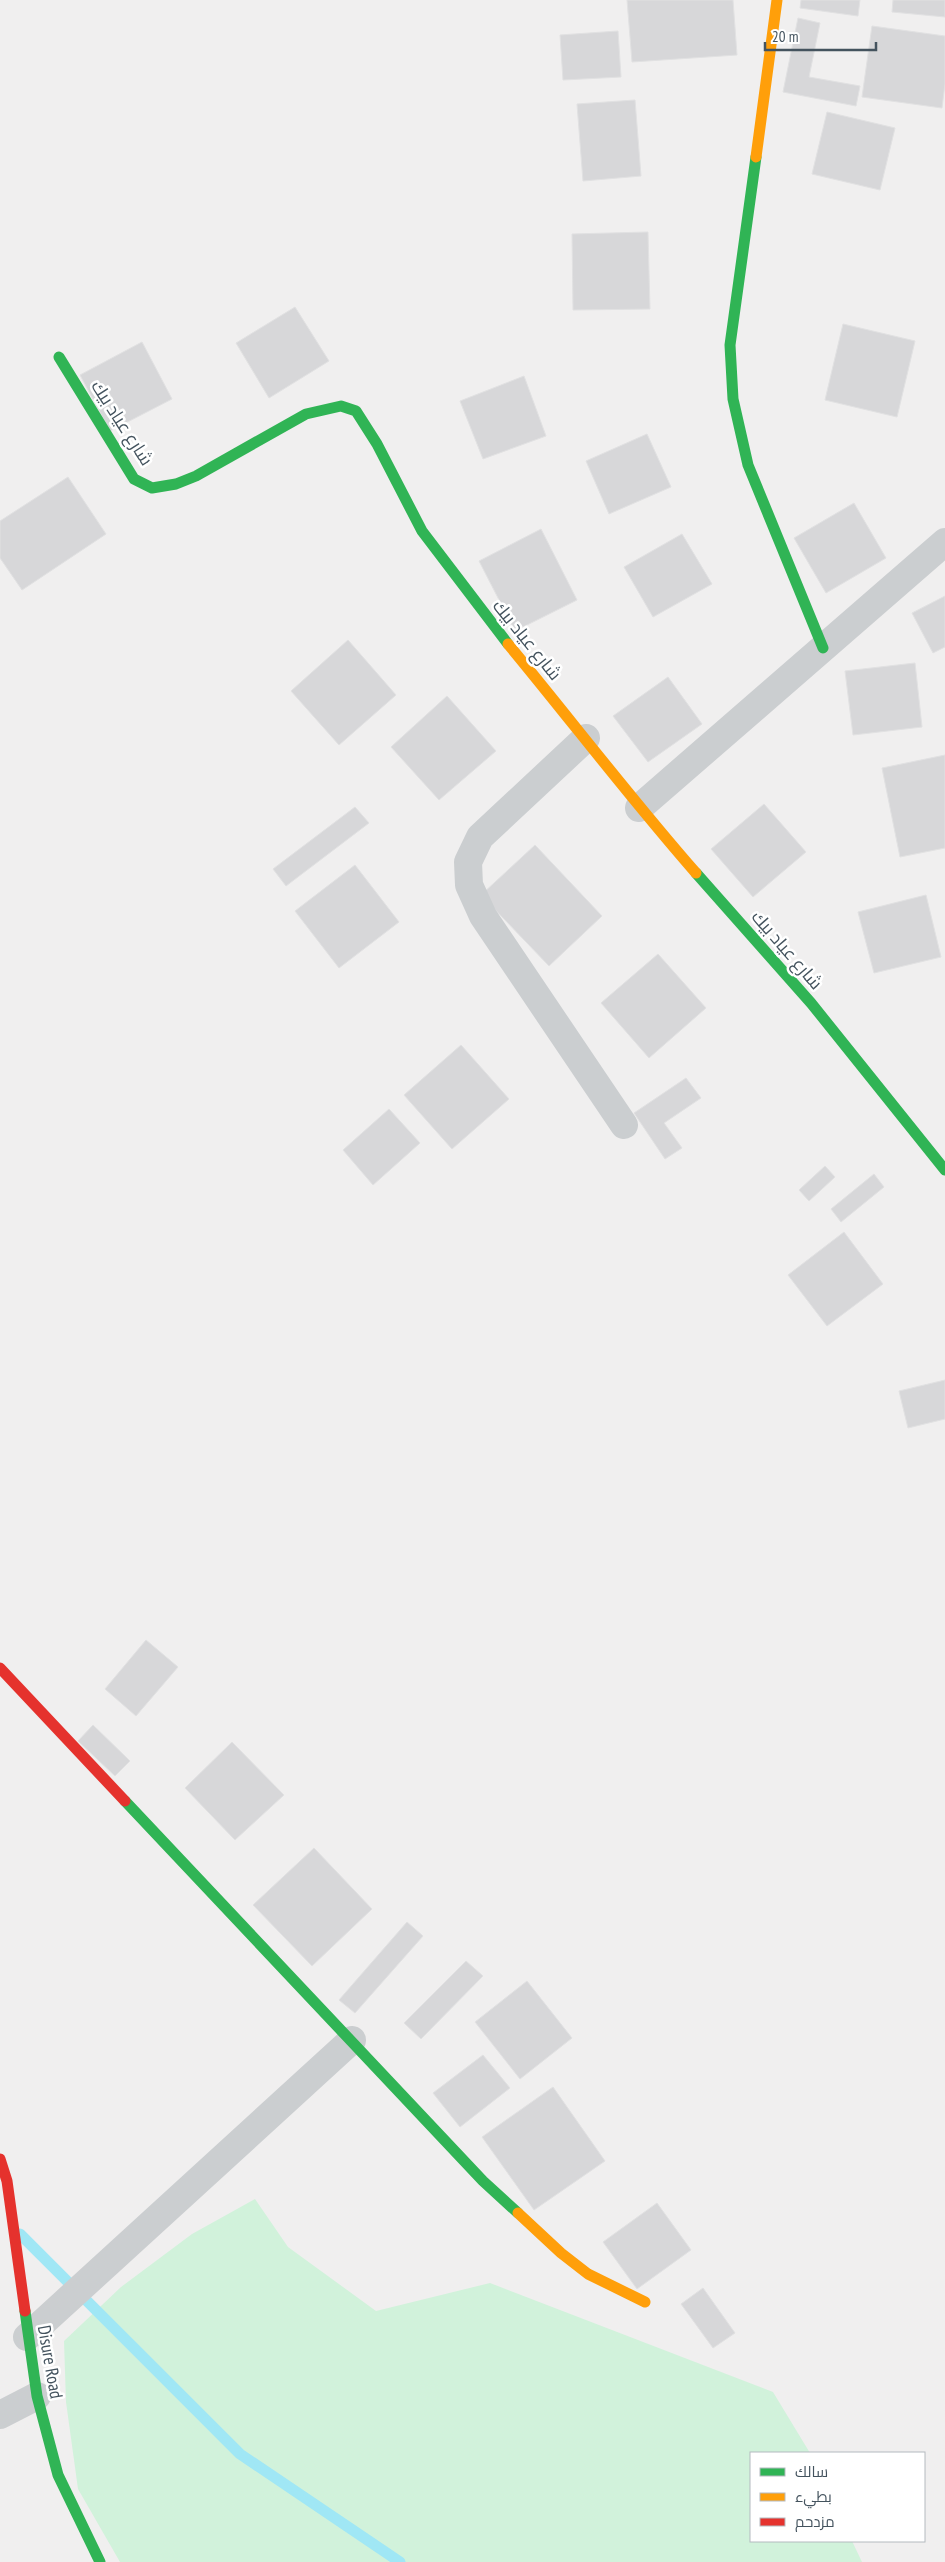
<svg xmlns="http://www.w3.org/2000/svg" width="945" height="2562" font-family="'PT Sans Narrow',Cairo,sans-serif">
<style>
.green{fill:#d1f2db}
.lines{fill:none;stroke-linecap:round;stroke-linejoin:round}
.stream{stroke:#a0e7f5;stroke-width:11}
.building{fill:#d7d7d9;stroke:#e1e1e2}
.street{stroke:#cbced0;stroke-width:28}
.fast{stroke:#30b455;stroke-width:11}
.slow{stroke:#ff9f0a;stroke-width:11}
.jam{stroke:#e5322d;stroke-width:11}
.labels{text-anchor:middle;stroke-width:5;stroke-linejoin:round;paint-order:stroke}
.street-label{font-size:18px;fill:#44535e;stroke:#fff}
</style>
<rect width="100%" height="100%" fill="#f0efef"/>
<polygon class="green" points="255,2199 288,2247 376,2311 490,2283 773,2392 810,2453 751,2453 751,2541 852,2541 862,2562 120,2562 78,2489 66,2402 64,2341 121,2287 192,2234"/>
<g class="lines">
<polyline class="stream" points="20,2234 240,2454 400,2562"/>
</g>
<g class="building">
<polygon points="627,0 733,0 737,55 632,62"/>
<polygon points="801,0 860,0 858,16 800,8"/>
<polygon points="893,0 945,0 945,17 892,12"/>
<polygon points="798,18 820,23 809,77 860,86 856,106 783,92"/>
<polygon points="872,26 945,36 945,84 942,108 862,97"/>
<polygon points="618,31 621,77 563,80 560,35"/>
<polygon points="635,100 641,176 583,181 577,104"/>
<polygon points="827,112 895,128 880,190 812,174"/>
<polygon points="648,232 650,309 573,310 572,234"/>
<polygon points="295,307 329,361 269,398 236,343"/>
<polygon points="843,324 915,341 897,417 825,400"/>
<polygon points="142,342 172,399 110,431 80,375"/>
<polygon points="524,376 546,436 483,459 460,401"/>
<polygon points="647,434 671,487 609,514 586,461"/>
<polygon points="68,477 106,534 22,590 0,558 0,521"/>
<polygon points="854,503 886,558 826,593 794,538"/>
<polygon points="541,529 577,600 515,631 479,561"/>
<polygon points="682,534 712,584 653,617 624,567"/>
<polygon points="945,596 945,647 933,653 912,613"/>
<polygon points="348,640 396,695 339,745 291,691"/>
<polygon points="915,663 922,727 853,735 845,671"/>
<polygon points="668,677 702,724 648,762 613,716"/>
<polygon points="447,696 496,751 439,800 391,747"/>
<polygon points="945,755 945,848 900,857 882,768"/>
<polygon points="764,804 806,852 753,897 711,849"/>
<polygon points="355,807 369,823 286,886 273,869"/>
<polygon points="535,845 602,916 549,966 481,895"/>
<polygon points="355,865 399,922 339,968 295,911"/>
<polygon points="926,895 941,957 874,973 858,912"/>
<polygon points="658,954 706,1008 649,1058 601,1003"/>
<polygon points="461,1045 509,1099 452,1149 404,1095"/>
<polygon points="686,1078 701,1098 664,1123 682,1148 665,1159 634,1113"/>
<polygon points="389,1109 420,1143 373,1185 343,1150"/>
<polygon points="825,1166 835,1177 809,1201 799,1190"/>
<polygon points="874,1174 884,1187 841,1222 831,1209"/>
<polygon points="844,1232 883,1284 827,1326 788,1275"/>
<polygon points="945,1380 945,1419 908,1428 899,1391"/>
<polygon points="146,1640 178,1667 136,1716 105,1689"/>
<polygon points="93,1725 130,1761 115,1776 78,1741"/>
<polygon points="232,1742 284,1795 235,1840 185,1788"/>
<polygon points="314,1848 372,1909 312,1966 253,1905"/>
<polygon points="407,1922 423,1936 355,2013 339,2000"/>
<polygon points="466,1961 483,1976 421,2039 404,2023"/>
<polygon points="527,1981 572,2038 520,2079 475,2022"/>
<polygon points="483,2055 510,2088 460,2127 433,2093"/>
<polygon points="553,2087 605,2161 534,2210 482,2137"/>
<polygon points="657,2203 691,2250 637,2289 603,2242"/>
<polygon points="703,2288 735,2333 713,2348 681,2304"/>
</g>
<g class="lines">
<g class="street">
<polyline points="586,738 480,837 468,862 469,885 483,916 624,1125"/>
<polyline points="639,808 945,542"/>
<polyline points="27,2337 352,2040"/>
<polyline points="0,2415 37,2396"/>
</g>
<g class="fast">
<polyline points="756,157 730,345 733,399 748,465 823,648"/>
<polyline points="59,357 134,479 152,488 176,484 196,476 306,414 341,406 356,411 377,444 422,531 508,644"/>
<polyline points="696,873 811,1003 945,1170"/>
<polyline points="125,1801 483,2181 518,2213"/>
<polyline points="25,2311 37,2396 58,2475 100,2562"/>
</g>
<g class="slow">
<polyline points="756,157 777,0"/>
<path d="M 508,644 C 571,720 631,799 696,873"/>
<polyline points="518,2213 561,2253 588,2274 645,2302"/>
</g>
<g class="jam">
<polyline points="0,1668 125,1801"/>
<polyline points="0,2159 7,2181 25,2311"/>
</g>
</g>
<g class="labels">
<g class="street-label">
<text transform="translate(122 423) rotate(57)" y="6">شارع عياد بيك</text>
<text transform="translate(527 640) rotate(51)" y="6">شارع عياد بيك</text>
<text transform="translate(787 950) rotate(49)" y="6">شارع عياد بيك</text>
<text transform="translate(50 2362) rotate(80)" y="6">Disure Road</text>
</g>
</g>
<rect x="750" y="2452" width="175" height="90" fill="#ffffff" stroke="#b4babf"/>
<rect x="760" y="2468" width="25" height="8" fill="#30b455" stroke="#b4babf"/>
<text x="795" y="2477" font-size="15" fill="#44535e">سالك</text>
<rect x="760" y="2493" width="25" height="8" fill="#ff9f0a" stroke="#b4babf"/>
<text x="795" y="2502" font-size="15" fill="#44535e">بطيء</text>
<rect x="760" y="2518" width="25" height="8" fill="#e5322d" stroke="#b4babf"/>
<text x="795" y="2527" font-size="15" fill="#44535e">مزدحم</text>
<path d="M765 42v8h111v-8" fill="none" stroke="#44535e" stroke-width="2.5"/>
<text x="772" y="42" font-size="15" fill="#44535e" stroke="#ffffff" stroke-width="4" paint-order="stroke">20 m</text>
</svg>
